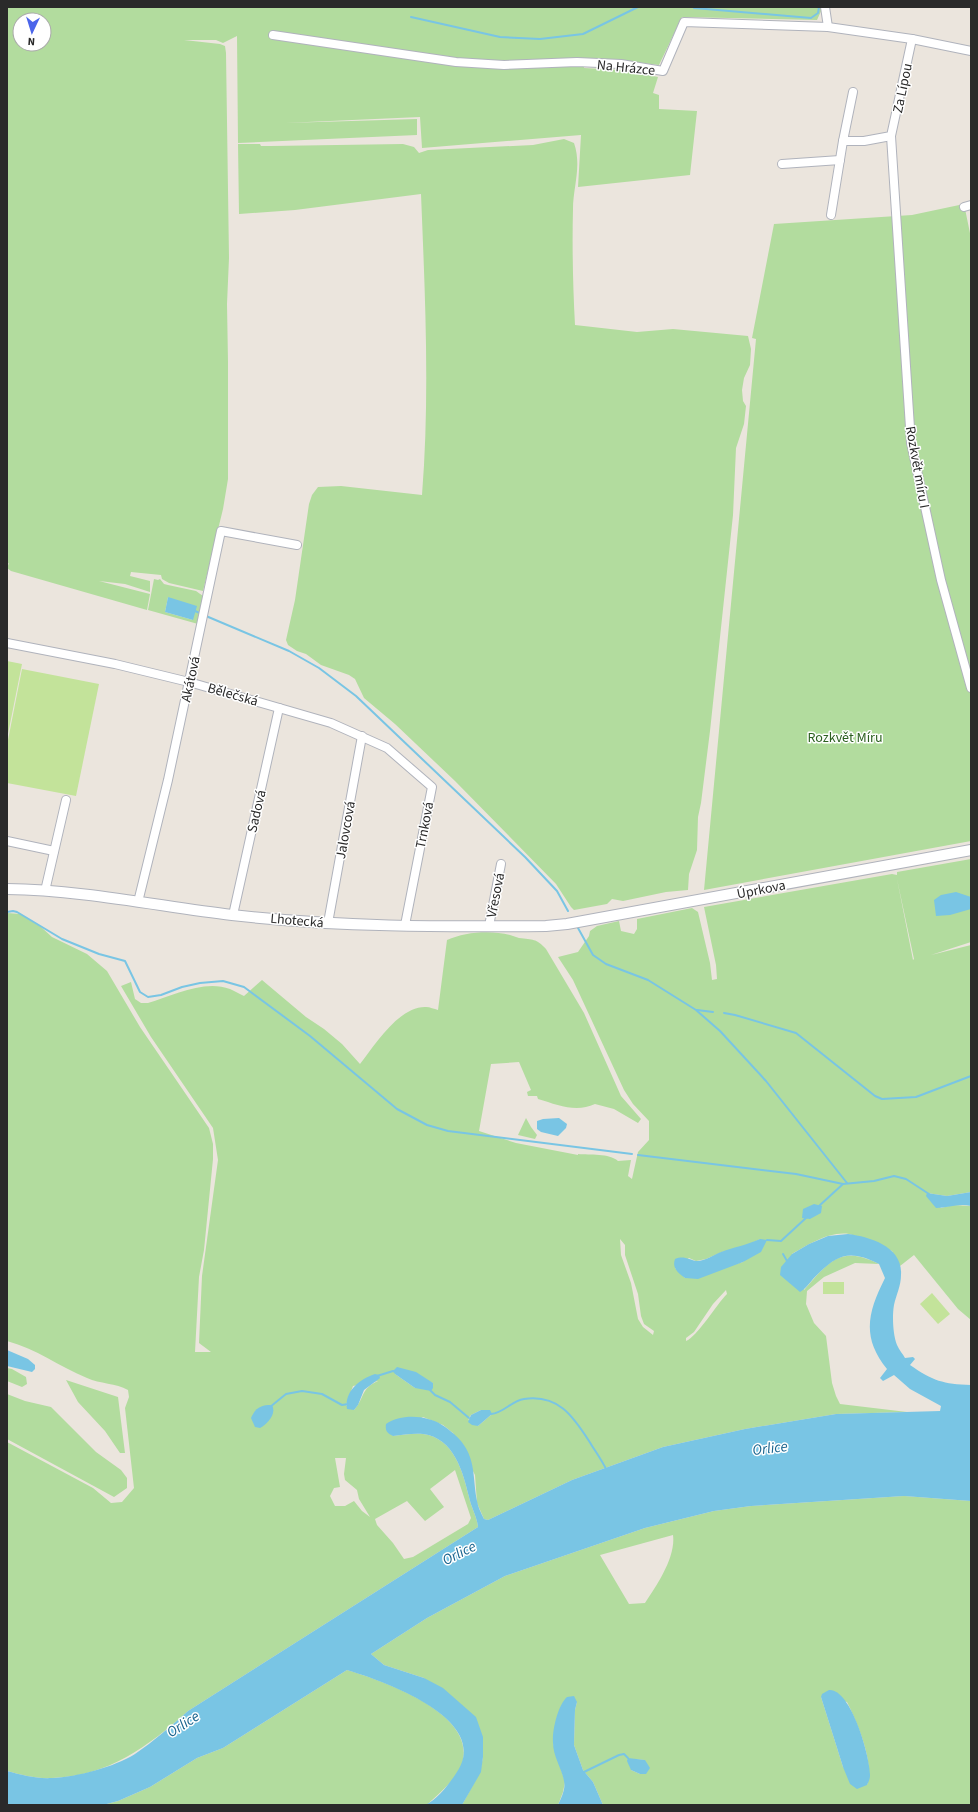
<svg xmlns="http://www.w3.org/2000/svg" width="978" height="1812" font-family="'Source Sans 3',sans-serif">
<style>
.green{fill:#b2dc9e;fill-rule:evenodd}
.pitch{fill:#c3e39a}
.water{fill:#79c5e4}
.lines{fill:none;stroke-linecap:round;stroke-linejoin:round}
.stream{stroke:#79c5e4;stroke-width:2}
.minor-casing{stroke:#b0b3bc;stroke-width:10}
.tertiary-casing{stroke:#b0b3bc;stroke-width:12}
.minor{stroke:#fff;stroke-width:8}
.tertiary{stroke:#fff;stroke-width:10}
.labels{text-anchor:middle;stroke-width:3;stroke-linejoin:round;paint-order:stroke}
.street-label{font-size:14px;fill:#2a2a2a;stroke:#fff}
.park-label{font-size:14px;fill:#2c6020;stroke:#fff}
.water-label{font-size:15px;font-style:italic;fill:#19648e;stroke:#fff}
</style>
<rect width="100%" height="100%" fill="#ebe5dd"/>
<g class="green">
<path d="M 7,7 L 822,7 L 822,9 L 817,20 L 682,17 L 659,65 L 616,60 L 585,59 L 584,68 L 620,70 L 658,77 L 653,93 L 659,95 L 659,109 L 697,111 L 690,175 L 578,187 L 581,135 L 422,148 L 420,117 L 285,123 L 417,119 L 417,135 L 238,143 L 237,36 L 223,43 L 216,40 L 184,40 L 220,44 L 225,46 L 226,53 L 229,258 L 227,304 L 228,362 L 228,479 L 223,509 L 203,591 L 169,583 L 162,579 L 161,575 L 131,572 L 130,576 L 150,581 L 150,592 L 125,584 L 99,581 L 150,594 L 147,610 L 11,571 L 7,568 L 9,563 L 7,564 L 7,27 L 11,27 L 7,27 ZM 20,20 L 44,20 L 44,44 L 20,44 Z"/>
<path d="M 564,139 L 574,143 C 582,166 573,187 573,209 C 572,248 573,287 575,325 L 637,332 L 673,329 L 748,336 L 751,349 L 750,365 L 744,378 L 742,390 L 743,401 L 746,406 L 744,424 L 736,448 L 733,515 L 710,731 L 701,803 L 698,817 L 697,850 L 689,874 L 688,890 L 666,892 L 623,901 L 612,899 L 607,904 L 574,910 L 571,907 L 556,884 L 455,781 L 395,724 L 364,698 L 355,679 L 349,675 L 321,665 L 306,654 L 297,651 L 288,645 L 286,640 L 295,600 L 309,504 L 312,495 L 318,487 L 341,486 L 422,495 C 430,395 425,294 421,194 L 295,210 L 239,214 L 238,144 L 260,144 L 261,146 L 271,146 L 403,144 L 414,147 L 419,153 L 428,150 L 533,145 Z"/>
<polygon points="964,204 971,238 971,841 704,890 756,339 752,338 774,224 912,215"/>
<path d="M 154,579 L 158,580 L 160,579 L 164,584 L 168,585 L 196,591 L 203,596 L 198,624 L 148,610 ZM 168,597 L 193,620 L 165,612 Z"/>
<path d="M 971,859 L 971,942 L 931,955 L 971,945 L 971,1192 L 947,1196 L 927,1193 L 941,1208 L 953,1205 L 971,1206 L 971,1320 L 958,1309 L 914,1255 L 900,1266 L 892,1251 C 879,1246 863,1237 849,1234 C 829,1231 808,1245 792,1254 L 804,1290 C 829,1261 841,1245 879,1264 L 855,1263 L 824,1277 L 807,1291 L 806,1304 L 814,1323 L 826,1336 L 832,1383 L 836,1396 L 840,1404 L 907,1412 L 836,1414 L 745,1429 L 663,1447 L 572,1480 L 488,1520 L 484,1519 L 477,1503 L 475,1475 L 453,1433 L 443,1425 L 423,1417 L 392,1436 C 403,1435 413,1433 423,1434 C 454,1438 463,1472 469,1497 C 471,1507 477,1517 478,1527 L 188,1711 C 147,1747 109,1776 52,1778 C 37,1779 22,1775 7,1771 L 7,1442 L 93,1488 L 111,1503 L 122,1502 L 134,1488 L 125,1408 L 129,1397 L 128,1390 C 116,1383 100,1384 87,1378 C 58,1366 37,1349 7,1341 L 7,913 L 20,914 L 41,927 L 52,937 L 87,954 L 107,971 L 140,1027 L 209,1128 L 213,1144 L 213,1159 L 204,1250 L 199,1277 L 195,1352 L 211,1352 L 199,1343 L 202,1276 L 218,1160 L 213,1128 L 151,1037 L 121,986 L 131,982 L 135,999 L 141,1003 L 148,1003 C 172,996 204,979 230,989 C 235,991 239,994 244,996 L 262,980 L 306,1017 L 324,1029 L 342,1044 L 360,1064 C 375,1045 399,1006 426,1007 C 430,1007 434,1009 438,1010 L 447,940 C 465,932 490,930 510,935 C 513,936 516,937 519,938 C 533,940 536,938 546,949 L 584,1013 L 621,1096 L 641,1119 L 638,1123 L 614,1109 L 595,1104 C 576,1113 558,1105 538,1099 L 537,1096 L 528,1096 L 527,1092 L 531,1090 L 519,1062 L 491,1064 L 479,1131 L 516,1143 L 578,1155 L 578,1154 C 590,1155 609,1153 618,1161 L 631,1160 L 628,1176 L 632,1179 L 638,1152 L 649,1140 L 649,1121 L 633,1104 L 624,1090 L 573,980 L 558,957 L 578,952 L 589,936 L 590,931 L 597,926 L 619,921 L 621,931 L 634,934 L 637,929 L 637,919 L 692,908 L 698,912 L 710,963 L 712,980 L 717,979 L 716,965 L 704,907 L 892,874 L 897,875 L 897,872 ZM 897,879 L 914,959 L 913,960 ZM 620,1239 L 625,1245 L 625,1255 L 638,1294 L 641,1316 L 644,1324 L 654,1331 L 653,1335 L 643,1327 L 638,1319 L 631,1283 L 621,1255 ZM 760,1239 L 743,1262 L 685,1278 L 675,1268 L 689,1258 L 696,1261 L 706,1259 L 722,1252 L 747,1246 ZM 726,1290 L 727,1294 C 716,1305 697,1337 686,1341 L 686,1338 L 694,1332 L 713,1304 ZM 395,1374 L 433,1383 L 415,1388 ZM 378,1381 C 360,1389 365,1398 354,1410 L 346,1405 L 353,1386 ZM 481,1410 L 492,1414 L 478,1426 L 468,1419 L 471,1415 ZM 335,1458 L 346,1458 L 344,1474 L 345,1480 L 357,1490 L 359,1499 L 370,1517 L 362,1511 L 354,1501 L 345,1506 L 335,1506 L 330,1496 L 334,1488 L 340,1487 ZM 455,1470 L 471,1518 L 468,1524 L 413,1557 L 404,1559 L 393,1543 L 377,1525 L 375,1519 L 407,1501 L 425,1521 L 444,1507 L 430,1489 Z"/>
<polygon points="526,1118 531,1127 537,1135 535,1139 518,1135"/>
<polygon points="7,1368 12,1369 26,1377 27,1384 22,1387 7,1381"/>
<polygon points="66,1380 118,1397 125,1453 120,1453 105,1431 78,1402"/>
<polygon points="7,1394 25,1401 51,1407 96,1452 121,1470 127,1478 127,1488 114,1497 7,1439"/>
<path d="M 904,1496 L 971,1501 L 971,1805 L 603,1805 L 593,1782 L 583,1770 L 574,1745 L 575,1710 L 577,1702 L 557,1717 L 553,1743 L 565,1782 L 563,1792 L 558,1805 L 462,1805 L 480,1772 L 483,1757 L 424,1678 L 384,1665 L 371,1654 L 427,1618 L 505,1576 L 645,1528 L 714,1511 L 751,1506 ZM 673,1535 C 676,1557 657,1585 645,1603 L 629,1604 L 600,1555 ZM 821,1697 L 847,1702 C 857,1722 875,1763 867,1785 L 843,1767 ZM 631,1759 L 645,1760 L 640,1774 L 631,1770 Z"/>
<path d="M 347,1670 C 383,1681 478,1713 462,1764 C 458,1778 438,1794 428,1804 L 425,1805 L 103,1805 L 118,1801 L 150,1787 L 197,1758 L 223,1748 Z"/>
</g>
<g class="pitch">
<polygon points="7,661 22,664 7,739"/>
<polygon points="22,669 99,684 76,796 7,783 7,745"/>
<rect x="823" y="1282" width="21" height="12"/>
<polygon points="932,1293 950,1314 938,1324 920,1304"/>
</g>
<g class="water">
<polygon points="168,597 197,606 193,620 165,612"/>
<polygon points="956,892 971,897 971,909 950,915 936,916 934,900 941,895"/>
<polygon points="559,1118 567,1124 566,1128 558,1136 541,1132 537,1129 537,1121 543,1119"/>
<path d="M 971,1192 L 971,1206 C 959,1203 948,1208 936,1208 L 926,1196 L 927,1193 L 947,1196 Z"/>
<polygon points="814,1204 822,1206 821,1213 810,1219 802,1218 803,1209"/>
<path d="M 848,1234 C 871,1237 903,1247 901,1275 C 901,1286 896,1295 894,1305 C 892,1316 893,1335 897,1345 C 899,1350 903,1354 905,1358 L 913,1357 L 915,1359 L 910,1365 C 933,1381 943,1384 971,1385 L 971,1501 L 904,1496 L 751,1506 L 714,1511 L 645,1528 L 505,1576 L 427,1618 L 371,1654 L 384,1665 L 424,1678 L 443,1688 L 476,1717 L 483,1737 L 483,1757 L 481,1772 L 462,1805 L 425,1805 C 437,1800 448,1785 455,1775 C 496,1720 383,1681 347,1670 L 223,1748 L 197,1758 L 150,1787 L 118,1801 L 103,1805 L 7,1805 L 7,1771 C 22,1775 37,1779 52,1778 C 77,1777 114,1767 135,1754 C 154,1741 171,1726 188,1711 L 478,1527 C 477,1517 471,1507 469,1497 C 463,1472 454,1438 423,1434 C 413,1433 403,1435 393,1436 C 387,1433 385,1431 386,1424 C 397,1416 415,1415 428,1419 C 438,1421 446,1427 454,1434 C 477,1454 472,1475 477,1501 C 478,1507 481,1513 484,1519 L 488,1520 L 572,1480 L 663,1447 L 745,1429 L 836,1414 L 940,1411 L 941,1406 L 910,1389 L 894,1375 L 883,1381 L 880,1378 L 887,1369 C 861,1337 868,1312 885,1278 L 879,1264 C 848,1248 836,1255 813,1279 C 809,1284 805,1289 800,1292 L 780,1275 L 781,1267 L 792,1254 L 809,1244 L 828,1236 Z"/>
<path d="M 760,1239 L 767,1240 L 761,1252 L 743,1262 L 698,1279 L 685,1278 C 677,1272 672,1268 675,1259 C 684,1255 689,1260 697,1261 C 705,1261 713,1255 721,1252 C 734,1247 747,1245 760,1239 Z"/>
<polygon points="7,1350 28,1359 35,1365 35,1369 32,1372 7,1366"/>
<polygon points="397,1367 416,1372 433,1383 433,1388 431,1391 415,1388 395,1374 393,1371"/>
<path d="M 375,1374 L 379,1375 L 380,1378 L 364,1390 L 358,1405 L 354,1410 L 347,1409 C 344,1391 360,1379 375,1374 Z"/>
<path d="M 268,1405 L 272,1405 C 277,1414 267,1424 260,1428 L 255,1427 L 251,1418 C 255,1409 259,1406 268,1405 Z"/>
<polygon points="481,1410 490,1410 492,1414 478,1426 472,1425 468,1422 471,1415"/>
<path d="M 829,1690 C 851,1688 871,1759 870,1776 C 870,1779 868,1783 867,1785 L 857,1789 L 850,1784 L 843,1767 L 821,1697 L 822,1694 Z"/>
<path d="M 574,1696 L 577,1702 L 575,1710 L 574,1745 L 583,1770 L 593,1782 L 603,1805 L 558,1805 C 561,1798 566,1789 564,1781 C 562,1769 553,1756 553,1743 C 552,1730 558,1705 567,1697 Z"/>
<polygon points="628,1758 645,1760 650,1768 646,1774 640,1774 631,1770 627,1761"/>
</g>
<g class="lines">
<g class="stream">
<polyline points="694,8 811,18 818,13 819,7"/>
<polyline points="411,17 500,37 540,39 583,34 638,7"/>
<polyline points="195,611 202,614"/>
<polyline points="206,616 289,651 319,668 356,696 525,857 557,891 568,911"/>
<polyline points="7,912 13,911 17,912 62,939 99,954 125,961 140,992 148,997 161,995 182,987 200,983 223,981 244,987 310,1036 397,1109 427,1125 448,1131 632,1154"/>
<polyline points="578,928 593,955 606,964 648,980 696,1010 720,1031 766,1081 847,1183"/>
<polyline points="697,1010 713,1012"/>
<polyline points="724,1013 735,1015 796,1033 875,1096 882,1099 916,1097 971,1076"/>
<polyline points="638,1155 796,1174 843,1184 874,1181 894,1176 906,1179 929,1194"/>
<polyline points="819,1206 843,1184"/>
<polyline points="767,1240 781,1241 807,1217"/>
<polyline points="783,1254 787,1261"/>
<polyline points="377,1376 393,1371 396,1372"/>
<polyline points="430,1390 435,1395 450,1402 469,1418"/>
<polyline points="270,1407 286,1394 302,1391 322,1394 342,1405 348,1404"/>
<path d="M 491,1414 C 504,1413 511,1401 524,1399 C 558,1394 573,1416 589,1441 C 595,1451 602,1460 607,1471"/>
<polyline points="584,1772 619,1755 624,1754 628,1758"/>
</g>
<defs>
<g id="minor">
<polyline points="825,7 828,27"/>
<polyline points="273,35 456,62 504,65 577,62 621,64 663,71 684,22 828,27 912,39 971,51"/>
<polyline points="853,92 843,141 864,141 891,136 912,39"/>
<polyline points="891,136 911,443 941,580 971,688"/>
<polyline points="782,164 840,160"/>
<polyline points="964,207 971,205"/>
<polyline points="831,215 843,141"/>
<polyline points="7,643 115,664 189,682 331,723 387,748 432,787 405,925"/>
<polyline points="7,841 54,851"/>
<polyline points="45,891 66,800"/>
<polyline points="138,902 168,780 221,531 297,545"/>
<polyline points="233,915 279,708"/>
<polyline points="328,923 362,736"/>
<polyline points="489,926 501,864"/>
</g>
<path id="tertiary" d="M 7,889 C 82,890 158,906 232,915 C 336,927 441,927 546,926 L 567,924 L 971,850"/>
</defs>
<use href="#minor" class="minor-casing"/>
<use href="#tertiary" class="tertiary-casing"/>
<use href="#minor" class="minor"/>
<use href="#tertiary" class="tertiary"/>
</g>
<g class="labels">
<g class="street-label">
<text transform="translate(626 67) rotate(6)" y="5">Na Hrázce</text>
<text transform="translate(902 88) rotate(-78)" y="5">Za Lípou</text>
<text transform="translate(918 467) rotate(80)" y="5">Rozkvět míru I</text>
<text transform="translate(190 679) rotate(-78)" y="5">Akátová</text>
<text transform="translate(233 694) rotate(16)" y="5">Bělečská</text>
<text transform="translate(256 811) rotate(-77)" y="5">Sadová</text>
<text transform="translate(424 825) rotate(-79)" y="5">Trnková</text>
<text transform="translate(345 830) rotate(-80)" y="5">Jalovcová</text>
<text transform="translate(761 889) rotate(-11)" y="5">Úprkova</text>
<text transform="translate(495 895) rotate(-79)" y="5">Vřesová</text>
<text transform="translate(297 920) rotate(5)" y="5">Lhotecká</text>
</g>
<g class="park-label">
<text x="845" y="742">Rozkvět Míru</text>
</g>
<g class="water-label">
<text transform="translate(770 1448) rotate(-7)" y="5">Orlice</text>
<text transform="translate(459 1553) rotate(-27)" y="5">Orlice</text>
<text transform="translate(183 1724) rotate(-33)" y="5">Orlice</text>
</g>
</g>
<rect width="978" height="1812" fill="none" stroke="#2a2a2a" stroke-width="16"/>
<g transform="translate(32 32) rotate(184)"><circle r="19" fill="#ffffff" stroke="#aaaaaa"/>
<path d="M0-3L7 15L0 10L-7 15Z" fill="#4b65ea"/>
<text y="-6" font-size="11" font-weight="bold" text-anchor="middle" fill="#2a2a2a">N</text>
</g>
</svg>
